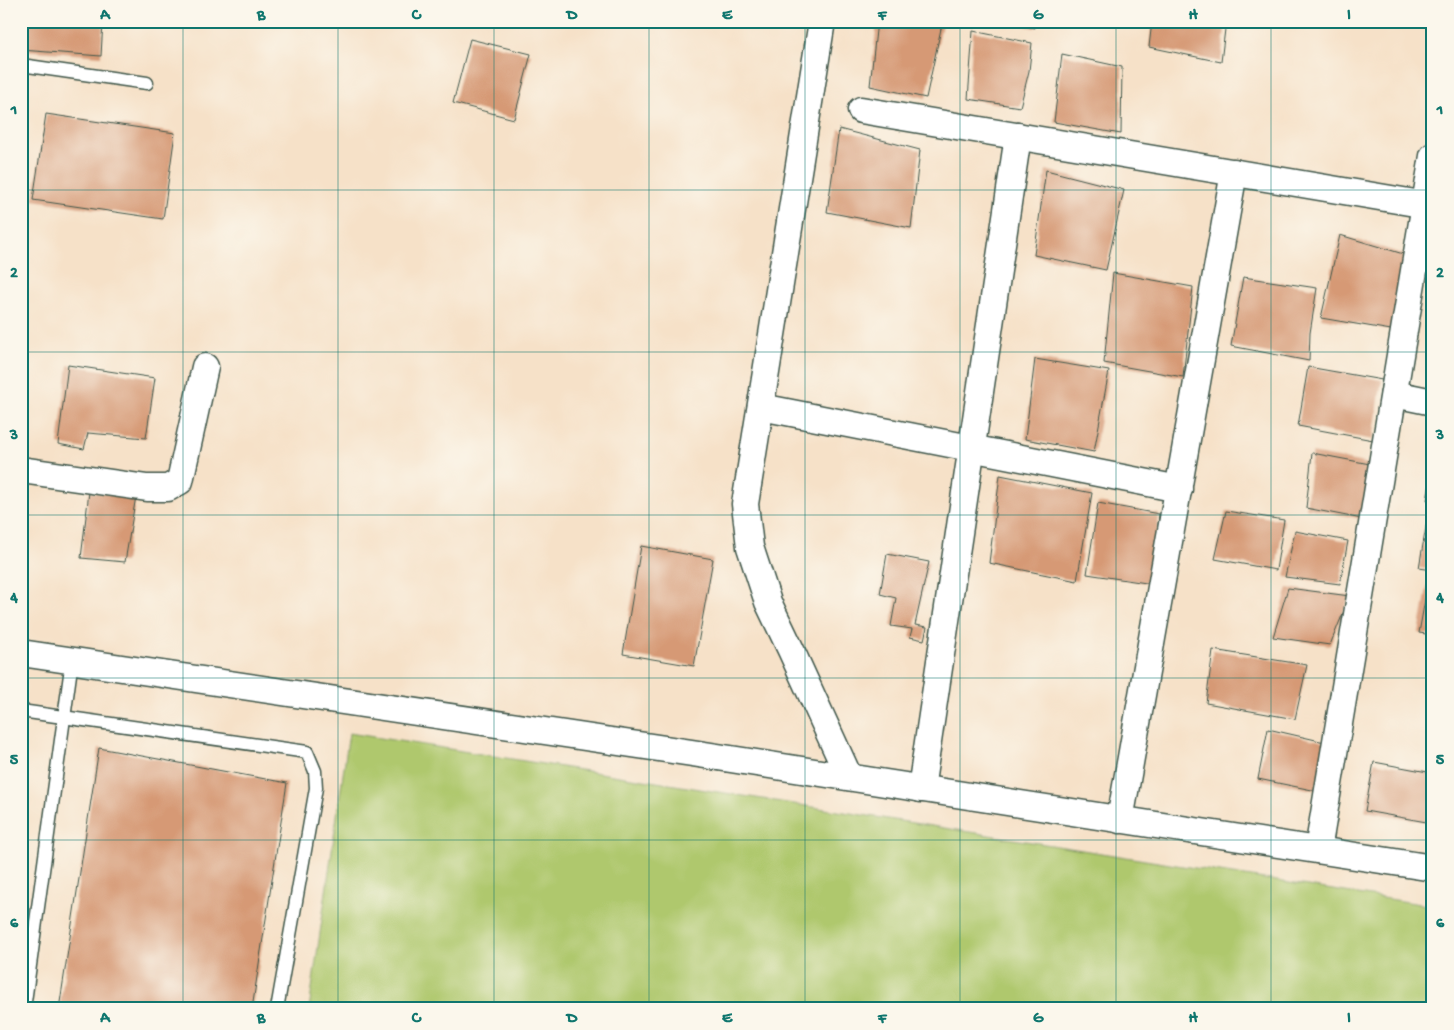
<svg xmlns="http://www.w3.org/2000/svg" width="1454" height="1030" font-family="'Gochi Hand',sans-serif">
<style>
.green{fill:#afc86d;stroke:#678250}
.building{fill:#d69974}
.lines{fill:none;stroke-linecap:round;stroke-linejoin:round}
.lane-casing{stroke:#3f564a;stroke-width:15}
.street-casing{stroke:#3f564a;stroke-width:29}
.lane{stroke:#fff;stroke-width:12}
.street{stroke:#fff;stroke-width:26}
.grid{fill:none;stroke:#0f766e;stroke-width:1;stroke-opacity:0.55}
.neatline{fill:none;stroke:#0f766e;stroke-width:2}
.grid-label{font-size:16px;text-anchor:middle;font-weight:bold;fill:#0f766e}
</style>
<rect width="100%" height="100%" fill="#fbf7ec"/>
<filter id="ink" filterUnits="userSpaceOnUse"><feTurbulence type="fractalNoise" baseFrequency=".02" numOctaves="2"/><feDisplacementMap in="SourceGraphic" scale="10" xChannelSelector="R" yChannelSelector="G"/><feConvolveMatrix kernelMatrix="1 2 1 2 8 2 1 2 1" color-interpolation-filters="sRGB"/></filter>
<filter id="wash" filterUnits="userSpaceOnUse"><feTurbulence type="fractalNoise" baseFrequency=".0096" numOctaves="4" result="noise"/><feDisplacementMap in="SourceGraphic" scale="20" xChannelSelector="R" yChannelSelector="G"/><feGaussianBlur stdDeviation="1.12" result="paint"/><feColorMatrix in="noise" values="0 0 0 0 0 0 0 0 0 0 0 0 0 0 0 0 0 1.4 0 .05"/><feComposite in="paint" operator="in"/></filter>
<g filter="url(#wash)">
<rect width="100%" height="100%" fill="#f6e1c8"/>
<polygon class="green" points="349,733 1433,906 1433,1009 309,1009"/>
<g id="blocks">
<g class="building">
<polygon points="21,21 103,21 101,56 21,50"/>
<polygon points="877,21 928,21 942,24 926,98 870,86"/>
<polygon points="1002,21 1037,21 1035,28"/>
<polygon points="1152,21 1226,21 1221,62 1149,47"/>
<polygon points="973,31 1032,43 1029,71 1020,107 968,99"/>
<polygon points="470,39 531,54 514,119 453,103"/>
<polygon points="1062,54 1122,67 1121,134 1054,122"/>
<polygon points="46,114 175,133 163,219 33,200"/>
<polygon points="839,129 920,150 911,228 827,212"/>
<polygon points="1046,170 1124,190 1106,270 1034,255"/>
<polygon points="1340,235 1410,256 1391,330 1321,318"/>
<polygon points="1113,273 1193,287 1183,377 1104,363"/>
<polygon points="1243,277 1317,288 1310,333 1309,361 1231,346"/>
<polygon points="1035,359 1109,371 1094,452 1025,439"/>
<polygon points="68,365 155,378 146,438 88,433 84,449 58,444"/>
<polygon points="1308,367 1382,380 1373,440 1298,426"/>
<polygon points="1312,453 1375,465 1362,519 1306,508"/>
<polygon points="1432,472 1433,472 1433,501 1427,500"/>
<polygon points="1000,475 1092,493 1077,581 989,563"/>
<polygon points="89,492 136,496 125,562 81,558"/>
<polygon points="1098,503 1159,514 1153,584 1087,574"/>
<polygon points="1429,509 1433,509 1433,570 1419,568"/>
<polygon points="1226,511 1284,520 1276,570 1215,559"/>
<polygon points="1295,531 1348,541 1340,584 1285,577"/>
<polygon points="641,546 713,559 694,666 623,654"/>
<polygon points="887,554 929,562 915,625 927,627 924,640 910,637 912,629 891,626 896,598 880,594"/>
<polygon points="1428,583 1433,584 1433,635 1419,633"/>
<polygon points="1288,588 1350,596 1330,645 1273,637"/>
<polygon points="1213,650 1307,665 1295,719 1206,703"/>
<polygon points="1268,729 1329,743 1317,791 1258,779"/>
<polygon points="99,748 287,783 252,1009 59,1009"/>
<polygon points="1374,762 1433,773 1432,823 1365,811"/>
</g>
</g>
</g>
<g filter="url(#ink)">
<use href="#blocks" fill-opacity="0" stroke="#3f564a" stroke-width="1"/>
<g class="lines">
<defs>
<g id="lane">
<polyline points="21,65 147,83"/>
<polyline points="21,711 307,752 315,771 316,788 277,1009"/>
<polyline points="24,1009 72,660"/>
</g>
<g id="street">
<polyline points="822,21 745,504 750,547 768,602 791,650 849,777"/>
<polyline points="861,110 1433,206"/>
<polyline points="1394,394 1433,402"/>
<polyline points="761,407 1179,489"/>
<polyline points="21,470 147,488 168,488 180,481 205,367"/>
<polyline points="21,653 692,753 1433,868"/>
<polyline points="921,789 1018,136"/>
<polyline points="1120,820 1234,172"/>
<polyline points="1318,850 1433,156"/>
</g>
</defs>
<use href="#lane" class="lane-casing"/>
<use href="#street" class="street-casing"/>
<use href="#lane" class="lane"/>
<use href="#street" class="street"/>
</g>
</g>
<path class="grid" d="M 183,21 L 183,1009M 338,21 L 338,1009M 494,21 L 494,1009M 649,21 L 649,1009M 805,21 L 805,1009M 960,21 L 960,1009M 1116,21 L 1116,1009M 1271,21 L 1271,1009M 21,190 L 1433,190M 21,352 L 1433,352M 21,515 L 1433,515M 21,678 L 1433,678M 21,840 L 1433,840"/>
<rect width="1454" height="1030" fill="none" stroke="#fbf7ec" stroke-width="55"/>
<rect x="28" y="28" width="1398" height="974" class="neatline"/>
<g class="grid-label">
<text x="105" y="19">A</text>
<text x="261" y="19">B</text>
<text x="416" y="19">C</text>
<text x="572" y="19">D</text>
<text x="727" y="19">E</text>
<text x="882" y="19">F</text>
<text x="1038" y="19">G</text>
<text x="1193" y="19">H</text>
<text x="1349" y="19">I</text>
<text x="14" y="114">1</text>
<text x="1440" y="114">1</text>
<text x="14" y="277">2</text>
<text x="1440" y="277">2</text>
<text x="14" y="439">3</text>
<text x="1440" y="439">3</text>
<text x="14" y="602">4</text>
<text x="1440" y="602">4</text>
<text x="14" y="764">5</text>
<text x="1440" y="764">5</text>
<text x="14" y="927">6</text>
<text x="1440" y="927">6</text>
<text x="105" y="1022">A</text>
<text x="261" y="1022">B</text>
<text x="416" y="1022">C</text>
<text x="572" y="1022">D</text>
<text x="727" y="1022">E</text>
<text x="882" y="1022">F</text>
<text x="1038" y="1022">G</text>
<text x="1193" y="1022">H</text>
<text x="1349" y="1022">I</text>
</g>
</svg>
